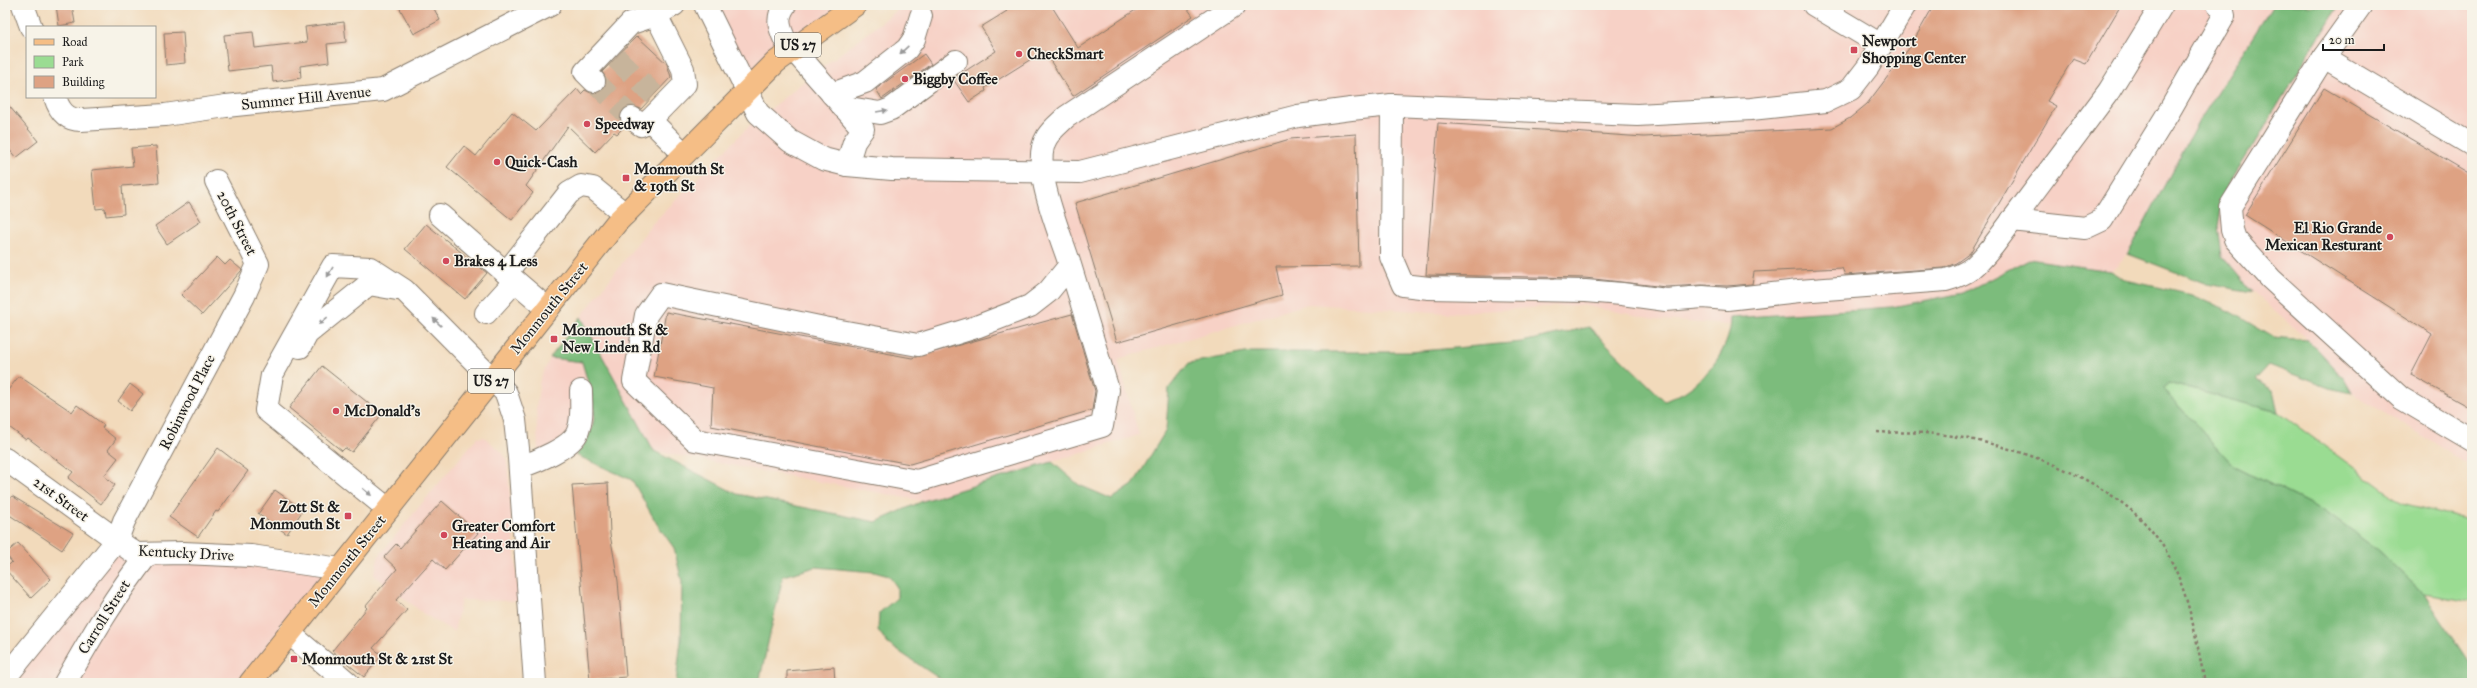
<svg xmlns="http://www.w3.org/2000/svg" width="2477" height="688" font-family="'IM FELL Great Primer',serif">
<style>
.built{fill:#f7d1c6}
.green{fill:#9adc92;stroke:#5b7c57}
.forest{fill:#7bbc7c;stroke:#4c6c4c}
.building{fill:#dea283}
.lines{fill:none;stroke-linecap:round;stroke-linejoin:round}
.minor-tunnel{stroke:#c7b49b;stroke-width:22;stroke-dasharray:22 11;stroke-linecap:butt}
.minor-casing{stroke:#877b6c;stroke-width:24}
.major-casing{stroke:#877b6c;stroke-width:24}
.path{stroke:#877b6c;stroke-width:2.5;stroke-dasharray:3 3;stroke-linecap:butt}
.minor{stroke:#fff;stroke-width:22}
.major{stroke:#f5be86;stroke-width:22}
.oneway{fill:#999}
.poi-dot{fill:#d1495b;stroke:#f7f3e8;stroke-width:1.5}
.labels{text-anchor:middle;stroke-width:3;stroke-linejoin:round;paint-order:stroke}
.shield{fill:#f7f3e8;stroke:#5e5c59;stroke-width:1}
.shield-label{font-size:14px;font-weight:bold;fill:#1c1c1c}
.poi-label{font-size:15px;font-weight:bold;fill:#1c1c1c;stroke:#f7f3e8;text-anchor:start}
.street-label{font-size:15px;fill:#1c1c1c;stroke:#f7f3e8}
</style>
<rect width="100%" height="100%" fill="#f7f3e8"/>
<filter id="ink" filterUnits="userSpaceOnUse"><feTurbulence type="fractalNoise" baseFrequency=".025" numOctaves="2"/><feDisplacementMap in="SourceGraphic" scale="8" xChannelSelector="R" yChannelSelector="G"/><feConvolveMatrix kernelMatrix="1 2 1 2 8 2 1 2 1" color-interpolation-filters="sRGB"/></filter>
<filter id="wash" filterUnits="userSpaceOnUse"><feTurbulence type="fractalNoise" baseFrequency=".012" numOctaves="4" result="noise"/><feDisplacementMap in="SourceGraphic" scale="16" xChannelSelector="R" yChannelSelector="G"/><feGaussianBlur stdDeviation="0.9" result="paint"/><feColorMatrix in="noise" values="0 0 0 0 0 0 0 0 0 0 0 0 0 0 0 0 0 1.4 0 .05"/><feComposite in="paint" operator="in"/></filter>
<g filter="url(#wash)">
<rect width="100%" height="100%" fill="#f2dabb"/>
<g class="built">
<polygon points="705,5 855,5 746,91"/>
<polygon points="904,5 2273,5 2196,126 2128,254 2111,271 2029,259 1963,293 1892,307 1731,318 1731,325 1660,320 1581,305 1448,313 1308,304 1118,359 1139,435 923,501 654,451 581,317 652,224 743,132 798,86"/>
<polygon points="2339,5 2472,5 2472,467 2352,393 2344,379 2308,340 2252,292 2222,256 2218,226 2224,193"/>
<polygon points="550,358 582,362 594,404 594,419 588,441 576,455 542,469 538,448 536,409 540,379"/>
<polygon points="484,437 502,452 507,460 519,601 461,600 454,632 424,614 374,575 379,556 413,514 477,438"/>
<polygon points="114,543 340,569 250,683 5,683"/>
</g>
<polygon class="green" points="2168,383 2278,412 2402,503 2472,521 2472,602 2424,594 2376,549 2324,511 2234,466 2163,389"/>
<g class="forest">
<polygon points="2273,5 2339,5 2224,193 2218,226 2222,256 2252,292 2207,284 2128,254 2196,126"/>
<path d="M 2029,259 L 2111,271 L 2126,280 L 2192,295 L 2229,311 L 2273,337 L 2308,340 L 2344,379 L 2352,393 L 2329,388 L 2269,365 L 2255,380 L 2273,390 L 2278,412 L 2168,383 L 2163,389 L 2234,466 L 2324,511 L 2376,549 L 2424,594 L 2472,667 L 2472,683 L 946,683 L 888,644 L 878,630 L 879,613 L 897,598 L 897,587 L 889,576 L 874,572 L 816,567 L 783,576 L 759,683 L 676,683 L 681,640 L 682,582 L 674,548 L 657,524 L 632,480 L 576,455 C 605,420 593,401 582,362 L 550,358 L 581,317 L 654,451 L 737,494 L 876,522 L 923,501 L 1052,462 L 1079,485 L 1112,499 L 1133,485 L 1166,430 L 1169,388 L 1189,363 L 1251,352 L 1410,352 L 1522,342 L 1589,327 L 1665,401 C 1673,397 1683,394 1690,388 C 1711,373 1731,345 1731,318 L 1892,307 L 1963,293 Z"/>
</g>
<g id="blocks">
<g class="building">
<polygon points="56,5 72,5 75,23 59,26"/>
<polygon points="398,5 432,5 440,20 414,34"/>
<polygon points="1003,5 1051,5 1078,48 1143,5 1185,5 1193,16 1073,96 1044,51 985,88 986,91 969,102 953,79 996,51 981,27 1007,11"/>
<polygon points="1934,5 2121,5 2086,64 2073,59 2047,101 2056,106 1970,253 1956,263 1944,268 1845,275 1842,268 1754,272 1752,284 1727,286 1702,285 1666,287 1585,278 1426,275 1438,123 1644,137 1832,128 1850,118 1867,104 1910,47"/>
<polygon points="344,22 346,42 327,44 329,62 300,66 301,78 273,82 271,66 228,71 224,35 253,32 255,48 307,42 305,27"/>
<polygon points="183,32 185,63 166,65 164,33"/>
<polygon points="637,36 667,64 671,77 641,109 633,106 622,110 620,117 624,127 617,134 614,132 595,152 568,126 526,186 533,193 512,220 447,167 464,146 476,156 512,112 536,131 577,89 581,94 585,90 591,93 603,90 606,78 602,72"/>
<polygon points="924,54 931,64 882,99 876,89"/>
<polygon points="2324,88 2472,175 2472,409 2411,375 2432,334 2245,215"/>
<polygon points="5,101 38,141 16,158 5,144"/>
<polygon points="1356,134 1359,266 1276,267 1282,295 1117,342 1075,203 1290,139"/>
<polygon points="156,146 159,183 122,186 124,214 106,216 105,208 96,209 92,170 133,166 131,148"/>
<polygon points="189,202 201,221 167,244 155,226"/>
<polygon points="426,224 487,273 465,299 405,249"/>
<polygon points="217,257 225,265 230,260 242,270 202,315 181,295"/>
<polygon points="666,312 912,358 1072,314 1095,391 1092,410 910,464 711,426 713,388 654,377"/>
<polygon points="322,366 382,414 352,452 345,448 342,451 289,408"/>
<polygon points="19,376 72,412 77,405 104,425 102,428 116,439 108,450 118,458 104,476 115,485 101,504 68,478 73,472 28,438 26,440 5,424 5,394"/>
<polygon points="130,384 143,394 130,411 118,401"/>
<polygon points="218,448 248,471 218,512 216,511 198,537 169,517"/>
<polygon points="608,483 610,534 618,581 626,677 590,680 572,485"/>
<polygon points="275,490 303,510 287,534 258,514"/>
<polygon points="12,496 73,533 62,550 5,512 5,506"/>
<polygon points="442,501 478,533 445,570 433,559 396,600 407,610 373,648 382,655 364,677 332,651 367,608 365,606 397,569 384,557 396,544 400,548"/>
<polygon points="18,543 51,579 31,598 5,569 12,562 5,554"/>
<polygon points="834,667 835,683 787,683 787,671"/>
</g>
</g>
</g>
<g filter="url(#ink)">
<use href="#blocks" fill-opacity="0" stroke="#877b6c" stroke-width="1"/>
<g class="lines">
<g class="minor-tunnel">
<polyline points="616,58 654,95"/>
<polyline points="594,81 632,118"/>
</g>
<defs>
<g id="minor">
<polyline points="23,5 31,27"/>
<polyline points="705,5 758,113 790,141 823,159 847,165 892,169 1080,172 1298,116 1351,109 1392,105 1637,115 1751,109 1826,101 1851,89 1868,67 1905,5"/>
<path d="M 785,5 C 776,18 779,27 785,40 L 863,129 L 854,142 L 847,165"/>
<polyline points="1814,5 1881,45"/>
<polyline points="2361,5 2324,57 2230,207 2232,230 2235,239 2271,279 2401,398 2472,440"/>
<polyline points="2324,57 2472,145"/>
<polyline points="594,81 585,72 631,23 656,15 674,5"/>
<polyline points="832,94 865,82 907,49 914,39 921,16"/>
<path d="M 55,97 C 59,110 66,120 81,120 L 165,115 L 226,106 L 383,90 L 550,5"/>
<path d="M 1392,105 L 1391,257 L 1403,285 L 1429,288 L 1585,291 L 1622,294 L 1666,300 L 1703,297 L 1727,299 L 1799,291 L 1946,280 C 1971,273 1977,265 1993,246 L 2109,91 L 2162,5"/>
<polyline points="843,107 880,113 891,109 956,61"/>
<polyline points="632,118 641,125 650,120 685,84 683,69 656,15"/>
<polyline points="650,120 684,154"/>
<polyline points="440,215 506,273 569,193 581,186 593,188 625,214"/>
<polyline points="2012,220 2085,228 2102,220 2167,115 2224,16 2222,7 2218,5"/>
<path d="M 1070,265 L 1108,390 L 1102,426 L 917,481 L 695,440 L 634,381 L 646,315 L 661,294 L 824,328 L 918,345 L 976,327 L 1030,306 L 1048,292 L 1070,265 C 1061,235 1029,165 1047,137 C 1052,129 1060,123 1066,117 L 1235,5"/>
<polyline points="506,273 548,309"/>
<polyline points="486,313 515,281"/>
<polyline points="300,347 307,334 369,284 397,289"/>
<polyline points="5,459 136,554 183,553 251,556 340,569"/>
<path d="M 520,467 C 535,462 573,447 578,431 C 583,418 581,404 581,391"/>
<polyline points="388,509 266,410 272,375 333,266 370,268 404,290 506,393 515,420 519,458 535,683"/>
<polyline points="289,633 348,683"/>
<polyline points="5,678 117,540 124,521 244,296 258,264 216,181"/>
<path d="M 65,683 C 90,639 116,594 148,554"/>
</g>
<polyline id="major" points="250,683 617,222 776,62 855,5"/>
</defs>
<use href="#minor" class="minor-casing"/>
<use href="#major" class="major-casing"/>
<path class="path" d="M 1877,432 C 1893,433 1909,432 1925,433 C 1999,438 2109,475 2155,535 C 2187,576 2195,634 2205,683"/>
<use href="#minor" class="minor"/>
<use href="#major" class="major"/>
</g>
<defs><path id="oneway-solid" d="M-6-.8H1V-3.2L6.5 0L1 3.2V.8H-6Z"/></defs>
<g class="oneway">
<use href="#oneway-solid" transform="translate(904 50) rotate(137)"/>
<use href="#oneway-solid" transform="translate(882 111) rotate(-10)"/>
<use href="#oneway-solid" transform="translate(330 272) rotate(120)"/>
<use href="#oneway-solid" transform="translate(323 321) rotate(141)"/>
<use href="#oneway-solid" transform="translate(437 322) rotate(-136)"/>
<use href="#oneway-solid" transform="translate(367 492) rotate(39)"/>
</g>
</g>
<g class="poi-dot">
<rect x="1850" y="46" width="8" height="8" rx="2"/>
<circle cx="1019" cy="54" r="4"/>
<circle cx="905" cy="79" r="4"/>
<circle cx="587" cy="124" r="4"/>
<circle cx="497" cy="162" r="4"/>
<rect x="622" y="174" width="8" height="8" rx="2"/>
<circle cx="2390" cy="237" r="4"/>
<circle cx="446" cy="261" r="4"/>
<rect x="550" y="335" width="8" height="8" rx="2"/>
<circle cx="336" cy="411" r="4"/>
<rect x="344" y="512" width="8" height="8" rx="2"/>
<circle cx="444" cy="535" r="4"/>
<rect x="290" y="655" width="8" height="8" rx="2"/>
</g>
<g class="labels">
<g class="shield">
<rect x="775" y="33" width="46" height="24" rx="3"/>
<rect x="468" y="369" width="46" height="24" rx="3"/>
</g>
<g class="shield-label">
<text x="798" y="50">US 27</text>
<text x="491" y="386">US 27</text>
</g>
<g class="poi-label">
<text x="1862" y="46">Newport<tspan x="1862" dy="17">Shopping Center</tspan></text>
<text x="1027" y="59">CheckSmart</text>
<text x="913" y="84">Biggby Coffee</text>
<text x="595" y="129">Speedway</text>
<text x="505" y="167">Quick-Cash</text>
<text x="634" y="174">Monmouth St<tspan x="634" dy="17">&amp; 19th St</tspan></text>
<text x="2382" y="233" text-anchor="end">El Rio Grande<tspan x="2382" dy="17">Mexican Resturant</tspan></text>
<text x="454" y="266">Brakes 4 Less</text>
<text x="562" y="335">Monmouth St &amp;<tspan x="562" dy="17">New Linden Rd</tspan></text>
<text x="344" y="416">McDonald's</text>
<text x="340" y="512" text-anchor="end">Zott St &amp;<tspan x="340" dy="17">Monmouth St</tspan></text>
<text x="452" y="531">Greater Comfort<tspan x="452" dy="17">Heating and Air</tspan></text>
<text x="302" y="664">Monmouth St &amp; 21st St</text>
</g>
<g class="street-label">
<text transform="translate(306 98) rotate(-6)" y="5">Summer Hill Avenue</text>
<text transform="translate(237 223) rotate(63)" y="5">20th Street</text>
<text transform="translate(549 308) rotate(-51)" y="5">Monmouth Street</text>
<text transform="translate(187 402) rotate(-63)" y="5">Robinwood Place</text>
<text transform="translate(61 499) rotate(36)" y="5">21st Street</text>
<text transform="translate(186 553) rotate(3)" y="5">Kentucky Drive</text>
<text transform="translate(347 561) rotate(-51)" y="5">Monmouth Street</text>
<text transform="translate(104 617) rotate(-58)" y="5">Carroll Street</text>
</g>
</g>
<rect width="2477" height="688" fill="none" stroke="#f7f3e8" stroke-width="20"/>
<rect x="26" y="26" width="130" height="72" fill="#f7f3e8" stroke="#9f9d96"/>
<rect x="34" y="39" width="20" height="6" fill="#f5be86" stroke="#9f9d96"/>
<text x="62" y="46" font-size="12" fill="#1c1c1c">Road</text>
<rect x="34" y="56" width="20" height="12" fill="#9adc92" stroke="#9f9d96"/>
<text x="62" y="66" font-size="12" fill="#1c1c1c">Park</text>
<rect x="34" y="76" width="20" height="12" fill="#dea283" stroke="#9f9d96"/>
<text x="62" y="86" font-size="12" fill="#1c1c1c">Building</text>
<path d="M2323 44v6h61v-6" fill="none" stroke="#1c1c1c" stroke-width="2"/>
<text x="2329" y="44" font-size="12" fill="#1c1c1c" stroke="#f7f3e8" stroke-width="3" paint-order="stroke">20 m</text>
</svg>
